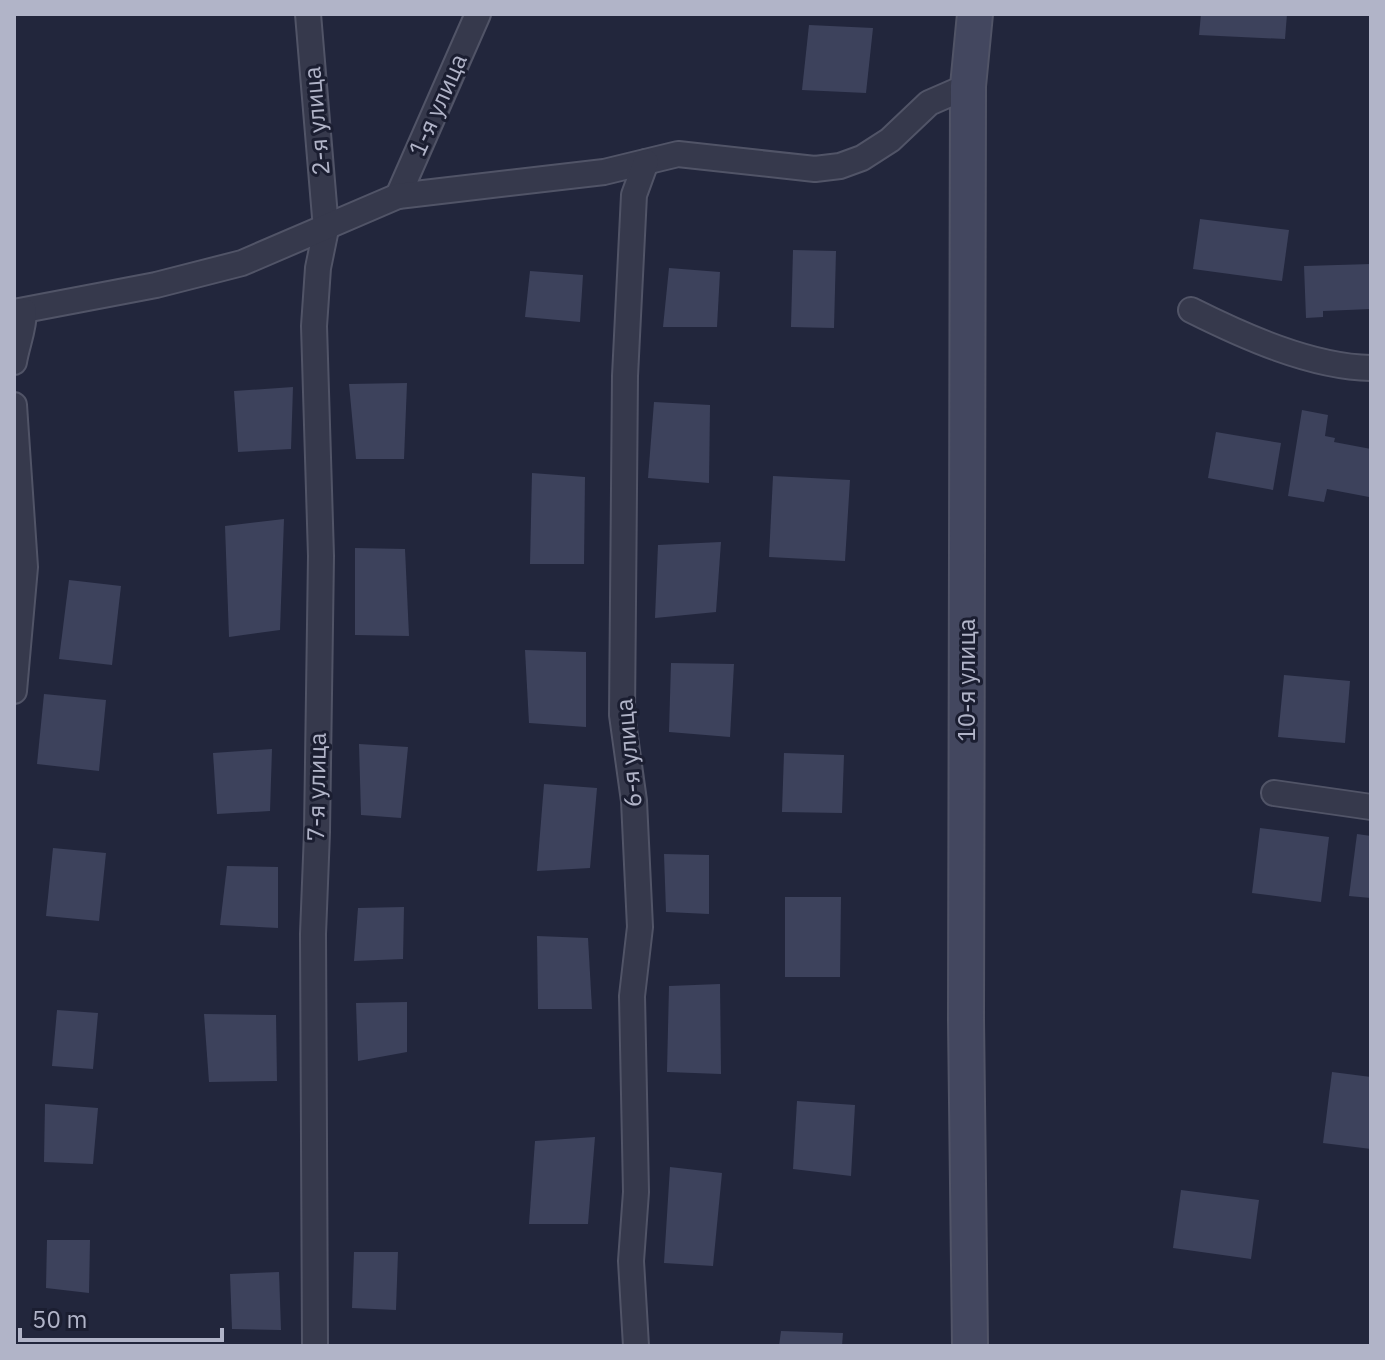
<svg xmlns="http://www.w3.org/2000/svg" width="1385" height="1360" font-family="'IBM Plex Sans',sans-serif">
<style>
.building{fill:#3d425c}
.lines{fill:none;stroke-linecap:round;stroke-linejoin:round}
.street-casing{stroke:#515467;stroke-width:28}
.secondary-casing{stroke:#515467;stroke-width:38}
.street{stroke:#36394c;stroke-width:24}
.secondary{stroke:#43475f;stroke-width:34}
.labels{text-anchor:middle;stroke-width:6;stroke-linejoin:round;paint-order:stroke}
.street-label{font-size:24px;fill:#b1b4c8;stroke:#1b1e31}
</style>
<rect width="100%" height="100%" fill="#22263c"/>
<g class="building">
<polygon points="1201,14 1287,14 1285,39 1199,35"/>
<polygon points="809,25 873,28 866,93 802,90"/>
<polygon points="1200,219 1289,230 1282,281 1193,269"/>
<polygon points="793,250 836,251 834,328 791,327"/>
<polygon points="1371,264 1371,309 1323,311 1323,317 1306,318 1304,266"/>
<polygon points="669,268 720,272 717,327 663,327"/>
<polygon points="530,271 583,275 580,322 525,317"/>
<polygon points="407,383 404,459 356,459 349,384"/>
<polygon points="293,387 291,449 238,452 234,391"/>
<polygon points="654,402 710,405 709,483 648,478"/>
<polygon points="1302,410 1328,415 1325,436 1335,438 1334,442 1371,449 1369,497 1327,489 1324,502 1288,496"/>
<polygon points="1216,432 1281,443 1273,490 1208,478"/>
<polygon points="532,473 585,477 584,564 530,564"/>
<polygon points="773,476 850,480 845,561 769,557"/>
<polygon points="284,519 280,630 229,637 225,526"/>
<polygon points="721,542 716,612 655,618 658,545"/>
<polygon points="355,548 405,549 409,636 355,635"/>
<polygon points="69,580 121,586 112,665 59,659"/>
<polygon points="525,650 586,652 586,727 529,723"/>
<polygon points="671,663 734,664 730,737 669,732"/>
<polygon points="1284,675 1350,681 1345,743 1278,737"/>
<polygon points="44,694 106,700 99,771 37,764"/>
<polygon points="359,744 408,747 401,818 361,815"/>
<polygon points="272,749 270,811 217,814 213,753"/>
<polygon points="784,753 844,755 842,813 782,812"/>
<polygon points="544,784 597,788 590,868 537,871"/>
<polygon points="1260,828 1329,837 1321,902 1252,893"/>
<polygon points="1357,834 1371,836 1371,898 1349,896"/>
<polygon points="53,848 106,853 99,921 46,916"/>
<polygon points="664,854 709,855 709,914 666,912"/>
<polygon points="227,866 278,867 278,928 220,925"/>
<polygon points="785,897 841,897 840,977 785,977"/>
<polygon points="404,907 403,959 354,961 358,908"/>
<polygon points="537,936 588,938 592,1009 538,1009"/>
<polygon points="720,984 721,1074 667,1072 669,986"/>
<polygon points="407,1002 407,1052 358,1061 356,1003"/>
<polygon points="57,1010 98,1013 93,1069 52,1066"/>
<polygon points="204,1014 276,1015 277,1081 209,1082"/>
<polygon points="1332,1072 1371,1077 1371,1149 1323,1143"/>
<polygon points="797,1101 855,1105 851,1176 793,1169"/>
<polygon points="45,1104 98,1108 93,1164 44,1162"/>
<polygon points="595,1137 588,1224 529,1224 535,1141"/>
<polygon points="670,1167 722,1173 713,1266 664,1263"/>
<polygon points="1181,1190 1259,1200 1251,1259 1173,1248"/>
<polygon points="47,1240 90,1240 89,1293 46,1288"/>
<polygon points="354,1252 398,1252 396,1310 352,1308"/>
<polygon points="279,1272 281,1330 232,1329 230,1274"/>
<polygon points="781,1331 843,1333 842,1346 779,1346"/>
</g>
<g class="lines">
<defs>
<g id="street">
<polyline points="308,14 326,229 318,268 314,326 321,556 317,832 313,934 315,1346"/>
<polyline points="398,196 478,14"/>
<path d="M 1191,310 C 1243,336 1311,367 1371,368"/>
<polyline points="14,312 156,285 242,263 398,196 604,172 678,154 815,169 840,166 862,158 890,140 929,103 968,86"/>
<path d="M 14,362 C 17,344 24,329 24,311"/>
<polyline points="14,405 25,567 14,691"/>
<polyline points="1274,793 1371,807"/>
<polyline points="636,1346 631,1261 636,1192 632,996 640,927 634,801 622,715 625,376 634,195 646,162"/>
</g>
<polyline id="secondary" points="970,1346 966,1020 968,86 975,14"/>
</defs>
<use href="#street" class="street-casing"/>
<use href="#secondary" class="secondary-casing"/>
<use href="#street" class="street"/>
<use href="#secondary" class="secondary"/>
</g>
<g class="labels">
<g class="street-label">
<text transform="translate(438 105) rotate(-66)" y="8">1-я улица</text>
<text transform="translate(317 121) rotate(-95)" y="8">2-я улица</text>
<text transform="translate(967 680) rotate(-90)" y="8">10-я улица</text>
<text transform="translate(629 753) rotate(-95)" y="8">6-я улица</text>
<text transform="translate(317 787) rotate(-89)" y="8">7-я улица</text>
</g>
</g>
<rect width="1385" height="1360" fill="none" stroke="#b1b4c8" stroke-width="32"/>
<path d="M20 1328v12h202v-12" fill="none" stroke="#b1b4c8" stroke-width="4"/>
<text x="32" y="1328" font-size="24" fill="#b1b4c8" stroke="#1b1e31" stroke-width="6" paint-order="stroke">50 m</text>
</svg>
